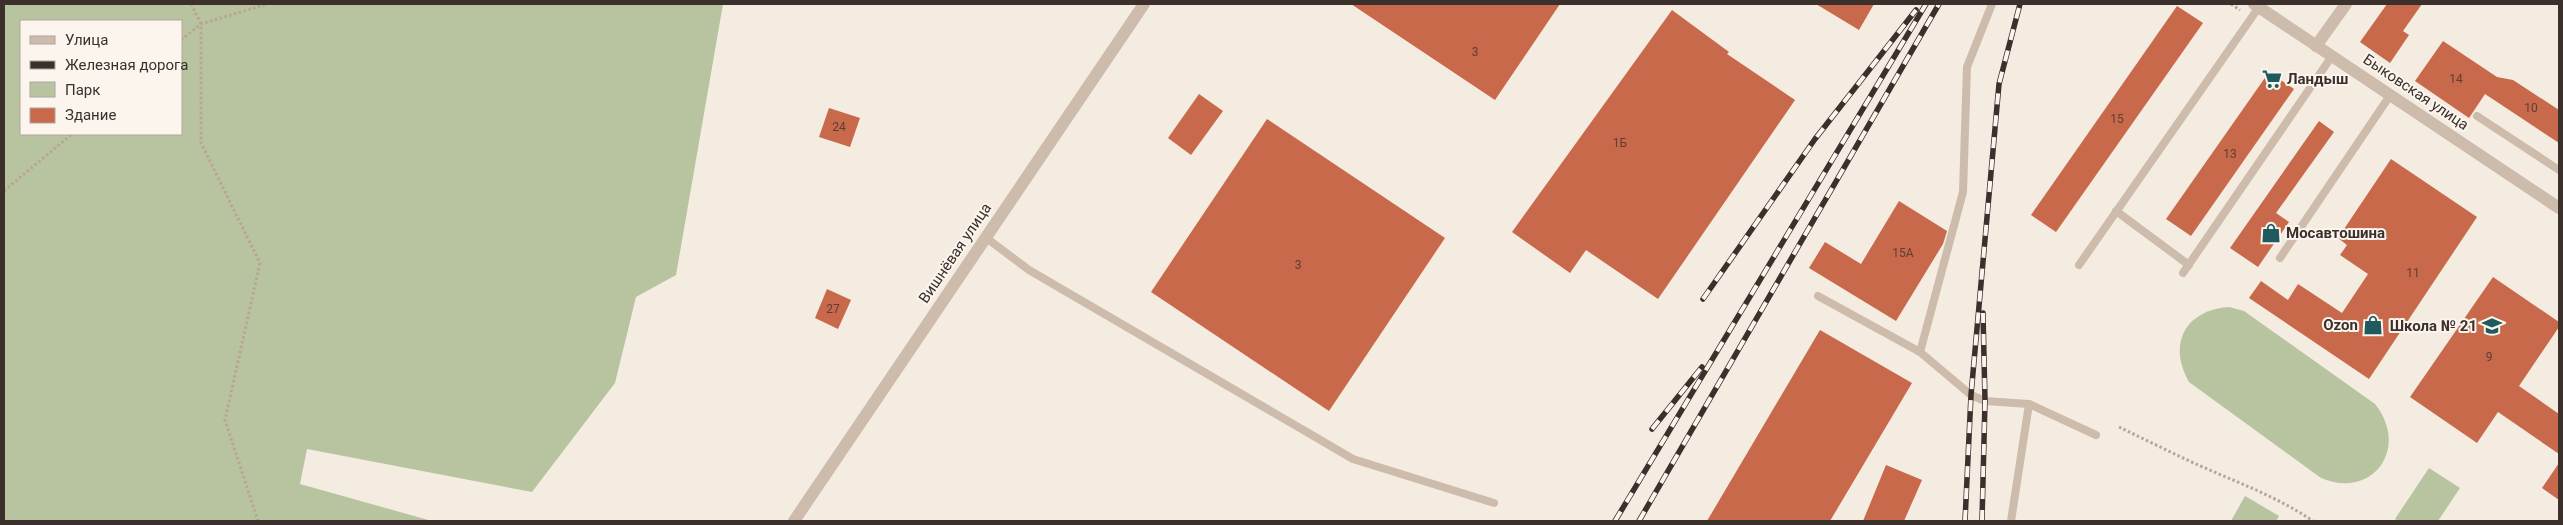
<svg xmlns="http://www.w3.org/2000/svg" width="2563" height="525" font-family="Roboto,sans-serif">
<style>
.green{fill:#b8c4a0;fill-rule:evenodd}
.building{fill:#c8694b}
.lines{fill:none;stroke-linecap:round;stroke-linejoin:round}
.path{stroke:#b9a596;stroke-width:3;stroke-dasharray:2.5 2.5;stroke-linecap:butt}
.service{stroke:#cdbbac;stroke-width:8}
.minor{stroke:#cdbbac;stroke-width:12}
.tertiary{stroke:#cdbbac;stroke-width:12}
.rail-casing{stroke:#3b302b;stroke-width:5.5}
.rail{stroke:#fbf5ee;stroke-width:4;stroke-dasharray:11;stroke-linecap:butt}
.labels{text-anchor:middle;stroke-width:4;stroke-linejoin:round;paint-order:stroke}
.number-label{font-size:12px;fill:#5e3e33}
.poi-label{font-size:15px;font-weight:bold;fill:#3b302b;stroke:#fbf5ee;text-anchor:start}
.street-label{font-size:15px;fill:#3b302b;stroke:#fbf5ee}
</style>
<rect width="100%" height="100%" fill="#f4ebe1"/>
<g class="green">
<path d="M 4,4 L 723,4 L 676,275 L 636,297 L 615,383 L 532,492 L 307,449 L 300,484 L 432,521 L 4,521 ZM 21,21 L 181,21 L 181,134 L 21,134 Z"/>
<path d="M 2229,307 L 2244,311 L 2375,404 C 2410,448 2373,500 2321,478 L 2189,382 C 2167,343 2186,310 2229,307 Z"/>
<polygon points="2429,468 2460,488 2438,521 2398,521 2395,519"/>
<polygon points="2245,496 2279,516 2276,521 2231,521"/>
</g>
<g class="building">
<polygon points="1351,4 1560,4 1495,100"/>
<polygon points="1816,4 1874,4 1859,30"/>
<polygon points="2387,4 2422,4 2403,31 2409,35 2390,63 2360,42"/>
<polygon points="2177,6 2203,23 2056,232 2031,215"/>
<polygon points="1672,10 1729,52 1727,54 1795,100 1658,299 1586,250 1570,273 1512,232"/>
<polygon points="2443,41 2497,77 2513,80 2559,110 2559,143 2485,94 2469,118 2415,81"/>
<polygon points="2269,72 2294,89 2191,236 2166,219"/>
<polygon points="1199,94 1223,111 1191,155 1168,138"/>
<polygon points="829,108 860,118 850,147 819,137"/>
<polygon points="1267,119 1445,238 1329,411 1151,292"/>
<polygon points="2319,121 2334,132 2276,213 2289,222 2258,267 2230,248"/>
<polygon points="2391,159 2477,217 2369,379 2249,298 2261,281 2288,300 2298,284 2342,313 2368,274 2340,255 2347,245 2338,238"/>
<polygon points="1899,201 1947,231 1943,244 1896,321 1809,268 1825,242 1861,264"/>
<polygon points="2493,277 2559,322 2559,327 2519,386 2559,414 2559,454 2498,412 2477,443 2410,397"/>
<polygon points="827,289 851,300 838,329 815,318"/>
<polygon points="1820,330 1912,383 1830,521 1707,521"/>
<polygon points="2559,463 2559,500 2542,488"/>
<polygon points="1886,465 1922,480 1904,521 1863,521"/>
</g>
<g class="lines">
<g class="path">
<polyline points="191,4 201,24 201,143 260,263 225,420 258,521"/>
<polyline points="2231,4 2240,10"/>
<polyline points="181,40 201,24 267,4"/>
<polyline points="4,191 72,134"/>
<path d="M 2119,427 C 2144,439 2170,452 2196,464 C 2236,482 2276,496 2313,521"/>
</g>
<g class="service">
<polyline points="2477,116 2559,170"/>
<polyline points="2116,211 2189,265"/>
<polyline points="985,237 1029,270 1353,459 1494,503"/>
<polyline points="2280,258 2391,94"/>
<polyline points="2079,265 2259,7"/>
<polyline points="2183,273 2332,56"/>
<polyline points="1818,296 1920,352 1971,395 1985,401 2029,404 2096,435"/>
<polyline points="1920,352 1963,192 1967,67 1992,4"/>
<polyline points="2011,521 2029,404"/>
</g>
<g class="minor">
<polyline points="2316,46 2346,4"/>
<polyline points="794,521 1144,4"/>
</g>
<polyline class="tertiary" points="2254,4 2559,208"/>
<defs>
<g id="rail">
<polyline points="1703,299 1815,139 1916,10"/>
<polyline points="1652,429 1702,367"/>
<polyline points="1615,521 1926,4"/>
<polyline points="1639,521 1939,4"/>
<polyline points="1965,521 1971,395 1999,84 2020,4"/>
<polyline points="1982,521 1985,401 1983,313"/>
</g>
</defs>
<use href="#rail" class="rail-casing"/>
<use href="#rail" class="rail"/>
</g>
<defs>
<symbol id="supermarket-bare" viewBox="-9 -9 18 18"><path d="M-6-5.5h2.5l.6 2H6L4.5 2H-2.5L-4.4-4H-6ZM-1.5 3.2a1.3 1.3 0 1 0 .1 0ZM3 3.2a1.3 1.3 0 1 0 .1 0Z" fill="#1f5a5e" stroke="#fbf5ee" stroke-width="2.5" paint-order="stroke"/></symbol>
<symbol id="shop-bare" viewBox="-9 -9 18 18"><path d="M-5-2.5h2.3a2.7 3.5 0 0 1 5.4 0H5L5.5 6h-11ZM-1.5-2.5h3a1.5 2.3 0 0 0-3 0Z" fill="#1f5a5e" stroke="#fbf5ee" stroke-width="2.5" paint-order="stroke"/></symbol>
<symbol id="school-bare" viewBox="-9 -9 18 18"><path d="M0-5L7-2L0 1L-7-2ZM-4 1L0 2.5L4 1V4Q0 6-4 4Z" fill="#1f5a5e" stroke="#fbf5ee" stroke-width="2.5" paint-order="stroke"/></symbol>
</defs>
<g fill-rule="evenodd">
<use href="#supermarket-bare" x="2258" y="65" width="28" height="28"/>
<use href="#shop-bare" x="2257" y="219" width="28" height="28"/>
<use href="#shop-bare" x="2359" y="311" width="28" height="28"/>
<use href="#school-bare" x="2478" y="312" width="28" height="28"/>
</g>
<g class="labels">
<g class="number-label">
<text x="1475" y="56">3</text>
<text x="2456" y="83">14</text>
<text x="2531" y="112">10</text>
<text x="2117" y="123">15</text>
<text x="839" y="131">24</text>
<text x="1620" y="147">1Б</text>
<text x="2230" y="158">13</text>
<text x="1903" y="257">15А</text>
<text x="1298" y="269">3</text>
<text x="2413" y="277">11</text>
<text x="833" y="313">27</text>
<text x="2489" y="361">9</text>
</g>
<g class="poi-label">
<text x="2287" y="84">Ландыш</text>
<text x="2286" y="238">Мосавтошина</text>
<text x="2358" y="330" text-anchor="end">Ozon</text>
<text x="2477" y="331" text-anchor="end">Школа № 21</text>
</g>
<g class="street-label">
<text transform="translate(2416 92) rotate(34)" y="5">Быковская улица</text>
<text transform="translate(955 253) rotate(-56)" y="5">Вишнёвая улица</text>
</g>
</g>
<rect width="2563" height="525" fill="none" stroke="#3b302b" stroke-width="10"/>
<rect x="20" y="20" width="162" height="115" fill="#fbf5ee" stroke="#aea6a0"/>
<rect x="30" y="36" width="25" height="8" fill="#cdbbac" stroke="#aea6a0"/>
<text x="65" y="45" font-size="15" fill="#3b302b">Улица</text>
<rect x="30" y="61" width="25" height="8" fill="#3b302b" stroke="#aea6a0"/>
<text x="65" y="70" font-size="15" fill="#3b302b">Железная дорога</text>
<rect x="30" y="82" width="25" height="15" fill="#b8c4a0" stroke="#aea6a0"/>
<text x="65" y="95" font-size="15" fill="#3b302b">Парк</text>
<rect x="30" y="108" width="25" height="15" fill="#c8694b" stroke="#aea6a0"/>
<text x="65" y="120" font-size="15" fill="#3b302b">Здание</text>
</svg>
